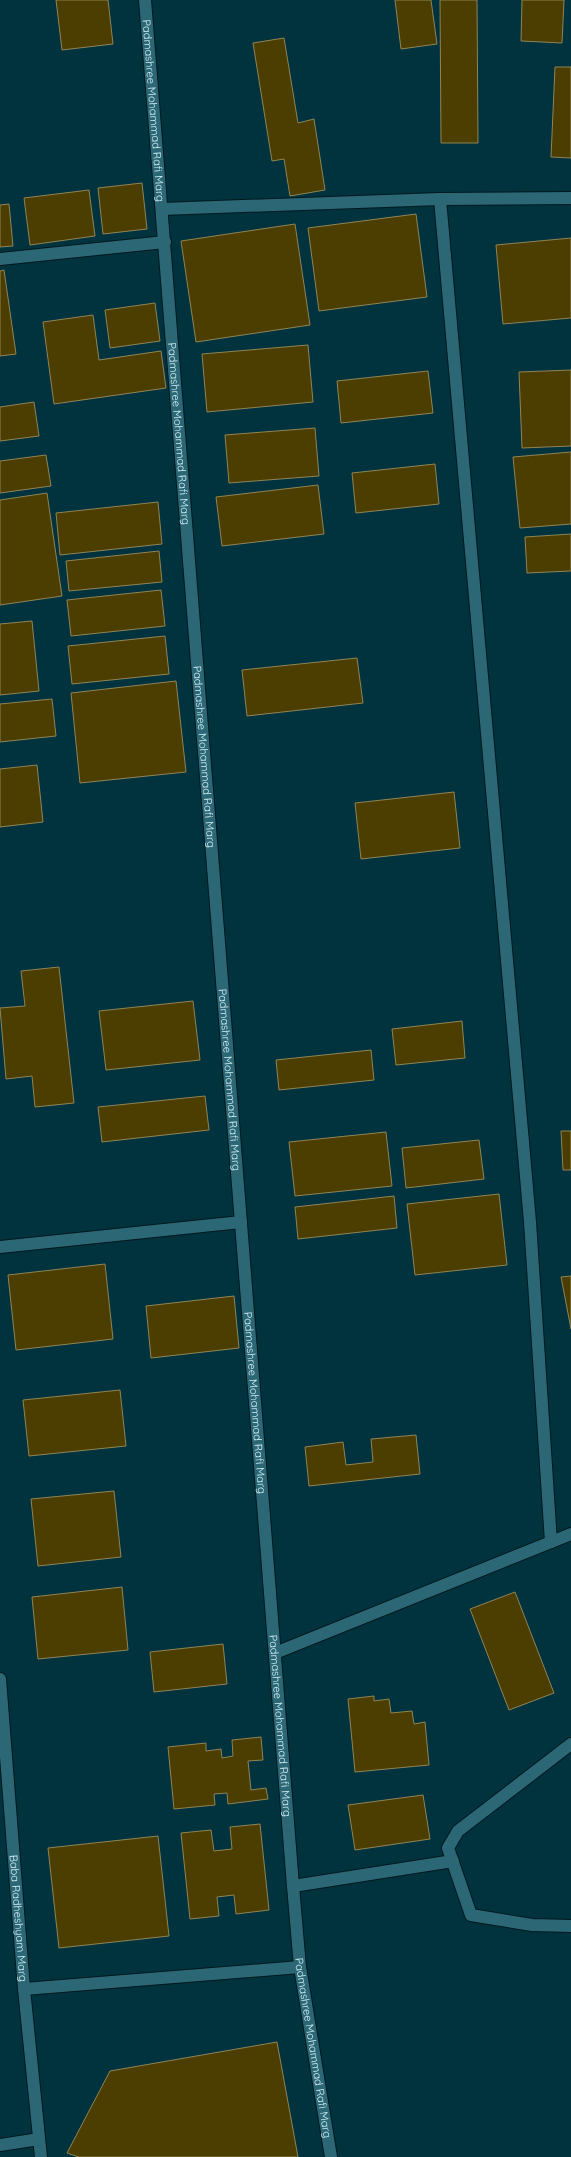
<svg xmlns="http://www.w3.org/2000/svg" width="571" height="2157" font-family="Quicksand,sans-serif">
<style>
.building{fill:#4b3e00;stroke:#908456}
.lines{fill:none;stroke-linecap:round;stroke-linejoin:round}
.minor-casing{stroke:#001920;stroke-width:14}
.minor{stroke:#2b6775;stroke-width:12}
.labels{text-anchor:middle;stroke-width:3.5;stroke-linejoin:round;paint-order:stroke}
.street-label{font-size:11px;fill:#d1eef6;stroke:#07272e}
</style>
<rect width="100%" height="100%" fill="#00333d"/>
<g class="building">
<polygon points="56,0 108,0 113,44 62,50"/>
<polygon points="395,0 431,0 437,44 401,49"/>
<polygon points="440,0 477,0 478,143 441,143"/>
<polygon points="522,0 564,0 562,43 521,41"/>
<polygon points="284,38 298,123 314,119 325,190 290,196 284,159 272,161 253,43"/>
<polygon points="555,67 571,67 571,158 551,157"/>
<polygon points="142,183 147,229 103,234 98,188"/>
<polygon points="89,190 95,236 30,245 24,198"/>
<polygon points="9,204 13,246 0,247 0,205"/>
<polygon points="416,214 427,297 319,311 308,228"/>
<polygon points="295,224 310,325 196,342 181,241"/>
<polygon points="571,238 571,318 503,324 496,245"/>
<polygon points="4,270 16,354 0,356 0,271"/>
<polygon points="155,303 160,341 110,348 105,310"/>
<polygon points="93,315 99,360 161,351 166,388 54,404 43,322"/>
<polygon points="308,345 313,402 207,412 202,354"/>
<polygon points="571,370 571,446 522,448 519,372"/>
<polygon points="428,371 433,413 341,423 337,381"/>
<polygon points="34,402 39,436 0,441 0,407"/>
<polygon points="315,428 319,476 229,483 225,435"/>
<polygon points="571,452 571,524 520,528 513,457"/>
<polygon points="46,455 51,486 0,493 0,461"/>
<polygon points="435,464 439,504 356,513 352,473"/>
<polygon points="318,485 324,534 222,546 216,497"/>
<polygon points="47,493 62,596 0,605 0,500"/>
<polygon points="158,502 162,544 60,555 56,513"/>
<polygon points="571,534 571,571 527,573 525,537"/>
<polygon points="159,551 162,582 69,591 66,561"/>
<polygon points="161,590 165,626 71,636 67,600"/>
<polygon points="32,621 39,691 0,695 0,624"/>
<polygon points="165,636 169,674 72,684 68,646"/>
<polygon points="357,658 363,703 247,716 242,670"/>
<polygon points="176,681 186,772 80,783 71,693"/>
<polygon points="52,699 56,736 0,742 0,704"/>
<polygon points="37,765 43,822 0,827 0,769"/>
<polygon points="454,792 460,848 361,859 355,803"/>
<polygon points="59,967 74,1103 35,1107 32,1076 6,1079 0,1008 25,1006 21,971"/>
<polygon points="193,1001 200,1060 106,1070 99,1011"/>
<polygon points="462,1021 465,1058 396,1065 392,1029"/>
<polygon points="371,1050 374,1080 279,1090 276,1060"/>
<polygon points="205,1096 209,1130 102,1142 98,1107"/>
<polygon points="561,1131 571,1131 571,1170 563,1170"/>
<polygon points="386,1132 392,1186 295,1196 289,1142"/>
<polygon points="479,1140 484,1179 406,1188 402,1148"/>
<polygon points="499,1194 507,1265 415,1275 407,1204"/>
<polygon points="394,1196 397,1228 298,1239 295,1207"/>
<polygon points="105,1264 113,1339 16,1350 8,1275"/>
<polygon points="571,1276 571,1329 561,1277"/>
<polygon points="234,1296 239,1348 151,1358 146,1306"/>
<polygon points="120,1390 126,1446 29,1456 23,1400"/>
<polygon points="416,1435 420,1474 309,1486 305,1447 343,1442 346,1465 373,1462 371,1439"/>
<polygon points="114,1491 121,1557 38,1566 31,1499"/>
<polygon points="122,1587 128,1650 38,1659 32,1597"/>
<polygon points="515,1592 554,1693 509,1710 470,1609"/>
<polygon points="223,1644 227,1684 154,1692 150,1652"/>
<polygon points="374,1696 374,1701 389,1699 391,1713 412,1711 414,1724 425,1722 429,1765 355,1772 348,1699"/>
<polygon points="261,1737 263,1760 248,1761 251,1790 266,1788 268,1799 228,1804 227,1793 214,1794 215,1805 174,1809 168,1747 206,1743 206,1751 221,1749 222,1758 233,1756 232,1740"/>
<polygon points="423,1795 430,1839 355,1850 348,1805"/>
<polygon points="260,1824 269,1910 236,1914 234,1895 217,1897 219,1916 190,1919 181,1833 211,1830 214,1851 232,1849 230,1827"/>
<polygon points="158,1836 169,1936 59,1948 48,1848"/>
<polygon points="277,2042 298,2157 79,2157 67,2153 110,2071"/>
</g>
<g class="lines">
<defs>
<g id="minor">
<path id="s1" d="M 145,0 L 293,1886 L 300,1967 L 331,2157"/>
<polyline points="440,199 530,1222 551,1542"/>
<polyline points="162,209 440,199 571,198"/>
<polyline points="0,259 165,242"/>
<polyline points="0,1247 241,1222"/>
<polyline points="275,1653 571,1534"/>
<path id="s2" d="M 0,1679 L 24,1989 L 41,2157"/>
<polyline points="571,1744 458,1831 448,1848 471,1915 532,1925 571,1926"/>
<polyline points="293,1886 453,1861"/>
<polyline points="24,1989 300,1967"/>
<polyline points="0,2145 39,2139"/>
</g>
</defs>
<use href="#minor" class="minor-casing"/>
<use href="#minor" class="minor"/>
</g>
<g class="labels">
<g class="street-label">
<text dy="4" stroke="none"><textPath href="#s1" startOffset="111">Padmashree Mohammad Rafi Marg</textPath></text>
<text dy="4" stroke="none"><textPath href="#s1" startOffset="435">Padmashree Mohammad Rafi Marg</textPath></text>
<text dy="4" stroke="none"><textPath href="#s1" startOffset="759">Padmashree Mohammad Rafi Marg</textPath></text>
<text dy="4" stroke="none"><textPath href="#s1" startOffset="1083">Padmashree Mohammad Rafi Marg</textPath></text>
<text dy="4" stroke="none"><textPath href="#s1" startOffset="1407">Padmashree Mohammad Rafi Marg</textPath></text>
<text dy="4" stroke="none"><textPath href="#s1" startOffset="1731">Padmashree Mohammad Rafi Marg</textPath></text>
<text dy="4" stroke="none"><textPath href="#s2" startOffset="240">Baba Radheshyam Marg</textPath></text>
<text dy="4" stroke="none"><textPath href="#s1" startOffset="2055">Padmashree Mohammad Rafi Marg</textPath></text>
</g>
</g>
</svg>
